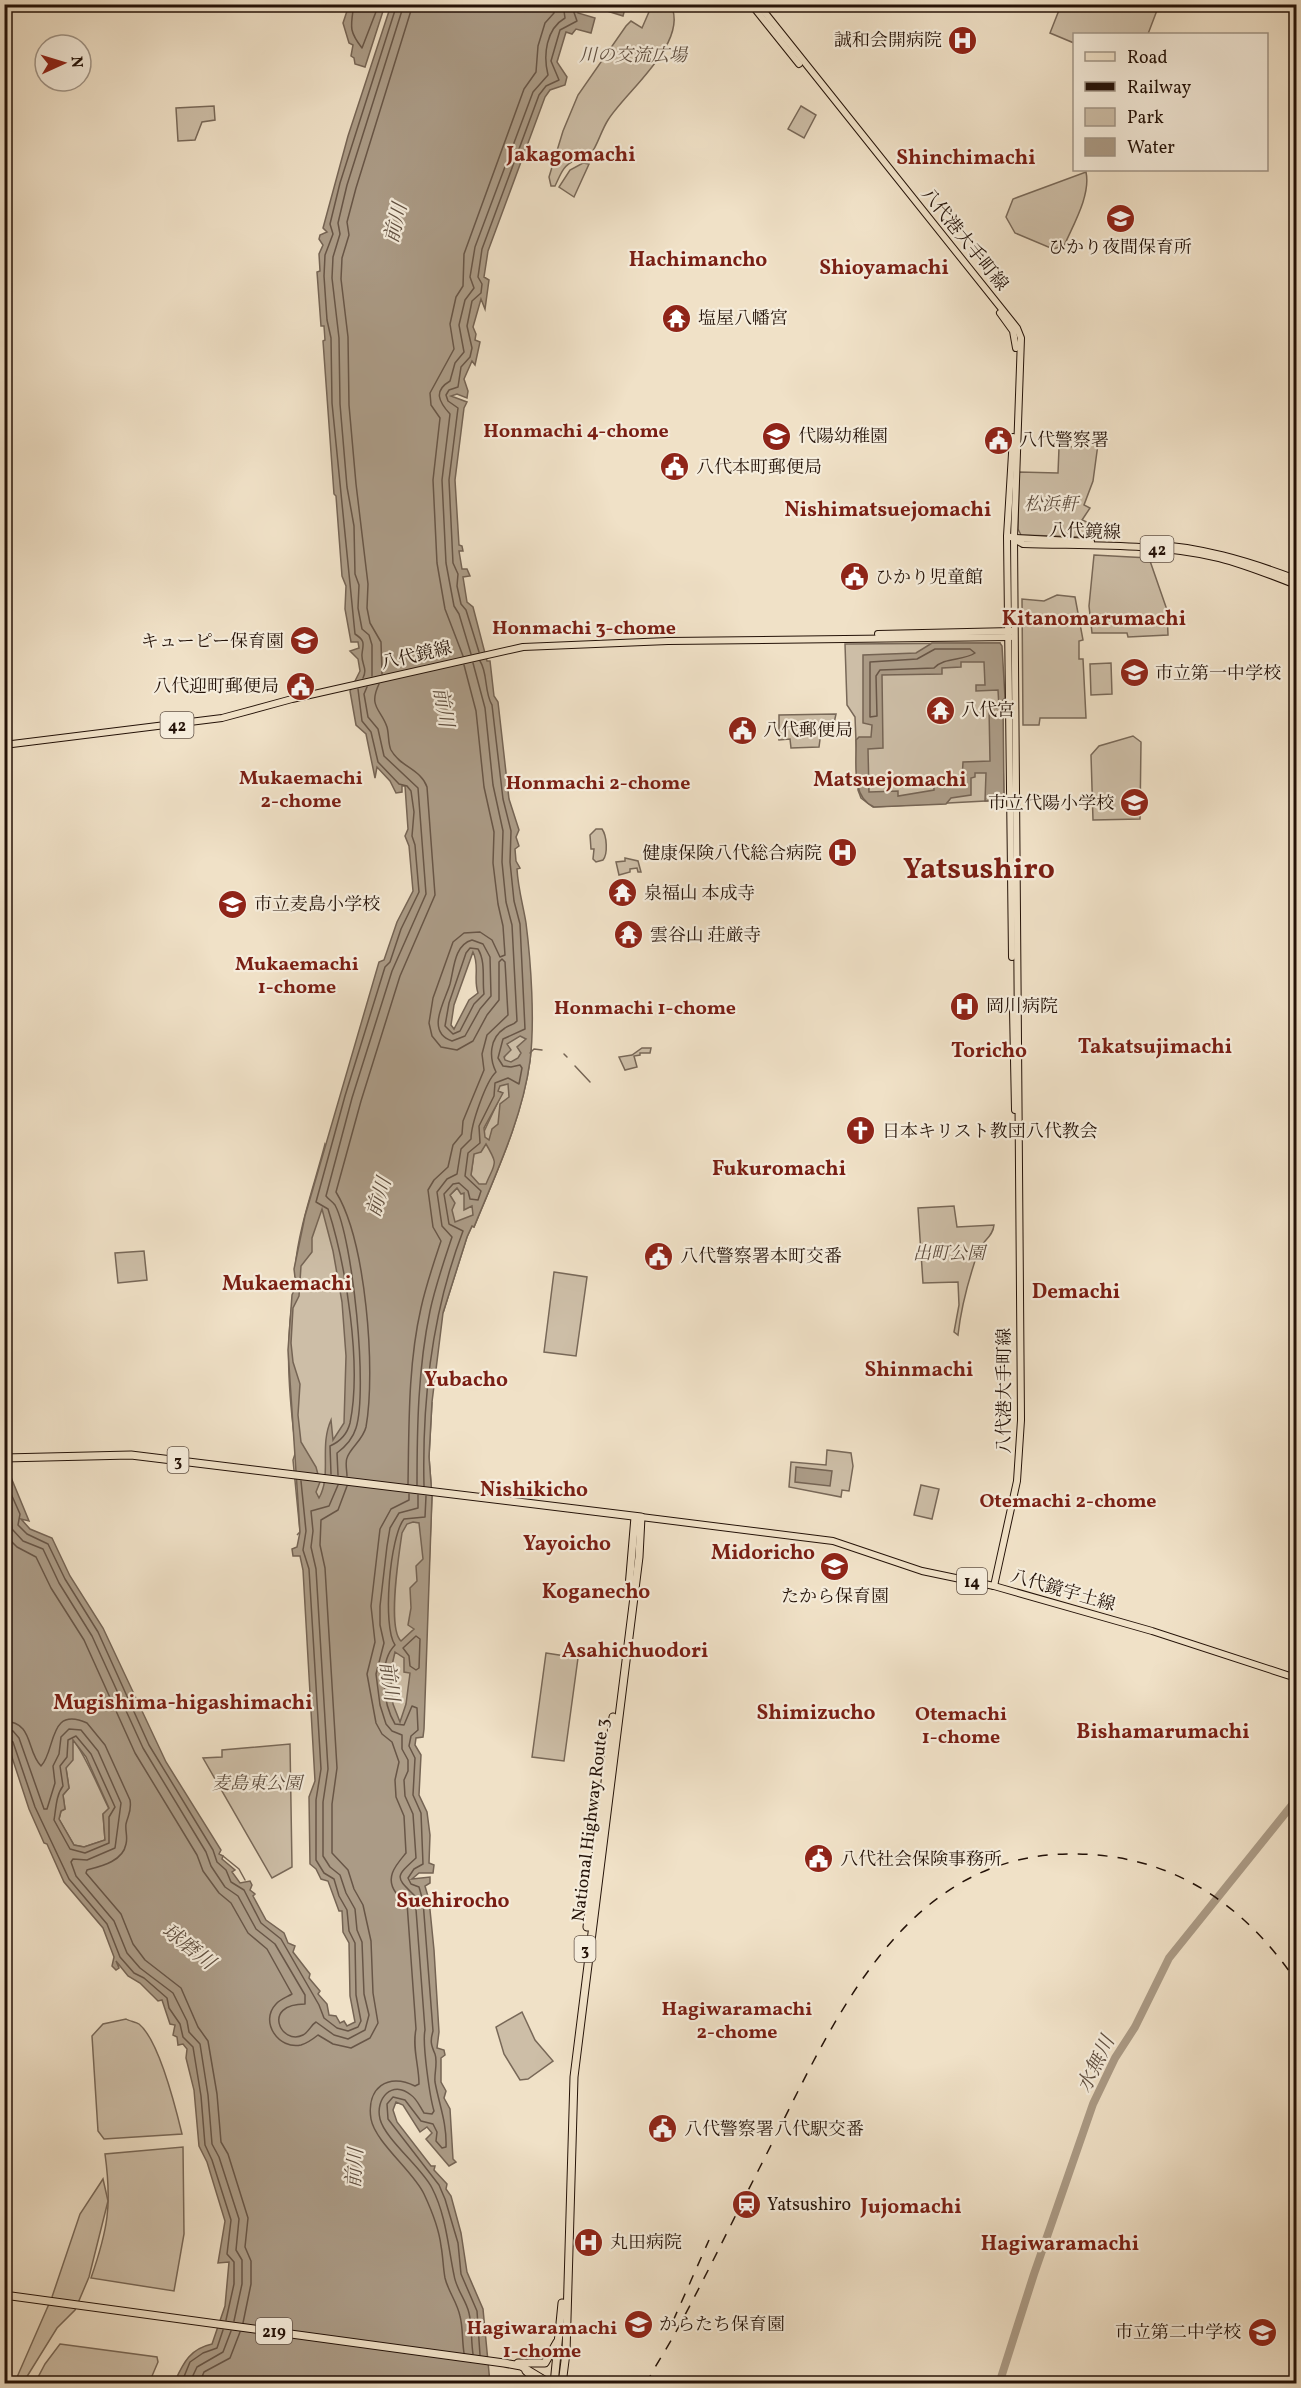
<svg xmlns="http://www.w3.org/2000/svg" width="1301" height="2388" font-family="Vollkorn,'Noto Serif JP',serif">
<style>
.green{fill:#cdbea7;stroke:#786858;stroke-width:1.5}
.water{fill:#ab9b86;stroke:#756454;stroke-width:1.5;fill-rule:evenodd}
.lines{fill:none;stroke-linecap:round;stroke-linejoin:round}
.shore{stroke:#685647;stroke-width:1.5}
.stream{stroke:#756454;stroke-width:1.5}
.river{stroke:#ab9b86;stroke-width:8}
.major-casing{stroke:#241208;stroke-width:8}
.highway-casing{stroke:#241208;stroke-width:9}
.major{stroke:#f0e1c7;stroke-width:6}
.highway{stroke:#f0e1c7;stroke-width:7}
.rail{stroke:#241208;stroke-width:1.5;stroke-dasharray:10 10;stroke-linecap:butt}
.labels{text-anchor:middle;stroke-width:4.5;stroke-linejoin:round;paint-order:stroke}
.shield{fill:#f5ecdb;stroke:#635347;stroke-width:1.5}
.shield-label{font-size:16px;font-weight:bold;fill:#241208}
.poi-label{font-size:18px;fill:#241208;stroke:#f5ecdb;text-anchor:start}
.park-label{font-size:18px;font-style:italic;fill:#5f4e40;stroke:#f5ecdb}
.street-label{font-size:18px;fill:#241208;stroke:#f5ecdb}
.water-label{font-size:20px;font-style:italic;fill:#615041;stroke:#f5ecdb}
.neighbourhood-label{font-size:20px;font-weight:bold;fill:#7a1f14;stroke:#f5ecdb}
.quarter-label{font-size:21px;font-weight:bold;fill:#7a1f14;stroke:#f5ecdb}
.town-label{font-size:30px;font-weight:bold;fill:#7a1f14;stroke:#f5ecdb}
</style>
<rect width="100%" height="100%" fill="#f0e1c7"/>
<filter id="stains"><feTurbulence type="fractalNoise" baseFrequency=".00333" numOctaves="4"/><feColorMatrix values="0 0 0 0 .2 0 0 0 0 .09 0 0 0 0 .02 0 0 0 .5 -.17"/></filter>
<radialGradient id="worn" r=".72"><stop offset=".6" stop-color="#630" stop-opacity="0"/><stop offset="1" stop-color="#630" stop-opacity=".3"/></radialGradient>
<g class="green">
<path d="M 652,5 L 671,5 C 689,43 626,91 608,120 C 601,131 598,144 591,154 C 587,159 580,159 574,161 C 563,165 560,176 555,186 L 551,186 L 549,177 L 563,131 L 578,95 L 626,26 L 631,21 L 642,28 Z"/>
<polygon points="1061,5 1061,4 1159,5 1148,34 1074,34 1074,43 1050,33"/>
<polygon points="214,106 215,120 202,122 195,140 178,141 176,108"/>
<polygon points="801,106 816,115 804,138 788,129"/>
<polygon points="583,163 589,164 574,197 559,187 570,170"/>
<path d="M 1086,172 C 1091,195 1073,225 1064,246 L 1053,249 L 1015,233 L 1006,217 L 1013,199 Z"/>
<polygon points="1098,444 1093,481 1084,505 1090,508 1082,520 1094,525 1083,537 1021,535 1018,529 1019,472 1058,473 1059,448"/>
<polygon points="1094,555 1149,558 1167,610 1168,635 1128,637 1127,633 1092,633 1089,606"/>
<polygon points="1057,595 1075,597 1083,640 1079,641 1079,659 1083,659 1086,718 1040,718 1039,725 1023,725 1022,599 1044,601"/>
<polygon points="1000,643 1004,800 873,807 861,798 858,790 855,717 847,705 845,644"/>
<polygon points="1111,663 1112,694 1091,695 1090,664"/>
<polygon points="836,714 833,728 821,732 819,747 791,748 790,739 779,740 779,715"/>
<polygon points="1133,736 1141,742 1140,819 1093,820 1091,755 1099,746"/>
<path d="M 596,829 L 602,829 C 607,836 608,854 603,860 L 596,862 L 593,859 L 594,849 L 591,849 L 590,835 Z"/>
<polygon points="625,858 638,861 641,872 638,872 637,868 630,869 630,872 619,875 616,862 625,861"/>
<path d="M 530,983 C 530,1009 533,1036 530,1061 C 522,1119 496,1173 474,1227 L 472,1226 L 467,1237 L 443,1313 L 450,1195 L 471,1175 L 474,1153 L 502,1093 L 498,1091 L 507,1044 Z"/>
<polygon points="642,1048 651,1048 650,1053 640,1053 640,1055 634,1056 637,1067 625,1070 619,1057 632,1055"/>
<path d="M 325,1144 L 373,1214 L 338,1492 L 297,1535 L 300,1532 L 293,1460 L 296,1451 C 289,1397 284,1340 295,1287 C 297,1281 294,1275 295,1269 C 298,1229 315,1183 325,1144 Z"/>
<path d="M 954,1206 L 957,1227 L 994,1225 C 993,1237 982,1241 978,1252 C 969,1278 961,1308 958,1335 L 954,1332 L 959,1305 L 958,1282 L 923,1283 L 918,1208 Z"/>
<polygon points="144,1251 147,1280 118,1283 115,1253"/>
<polygon points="554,1272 587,1277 576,1356 544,1352"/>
<polygon points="432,1402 429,1457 432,1496 423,1714 410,1725 385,1720 385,1595"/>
<polygon points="827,1450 851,1453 853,1466 849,1491 842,1490 841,1497 789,1487 791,1462 826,1465"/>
<polygon points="921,1485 939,1489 932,1519 914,1515"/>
<polygon points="546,1653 578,1658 564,1761 532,1757"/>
<path d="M 73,1739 C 88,1760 97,1785 109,1809 L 103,1814 L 105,1840 L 84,1847 L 74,1845 L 59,1819 L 61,1811 L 65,1809 L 63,1795 L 69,1788 L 66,1768 Z"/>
<polygon points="290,1744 292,1867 272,1878 203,1758 222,1757 222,1750"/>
<polygon points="522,2012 535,2040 553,2061 528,2079 520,2080 504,2054 496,2027"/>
<path d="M 126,2019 C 129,2021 136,2022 139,2024 C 159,2040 176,2109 182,2134 L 104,2139 L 98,2131 L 92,2036 L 103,2024 Z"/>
<path d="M 183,2147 L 184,2234 L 174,2291 L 91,2278 C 108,2229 112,2205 105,2154 Z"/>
<polygon points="103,2179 108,2201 89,2277 75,2310 57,2328 23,2383 14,2384 52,2297 80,2214"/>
<polygon points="60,2344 157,2357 158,2362 149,2383 35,2383 45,2364"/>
</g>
<g class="water">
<polygon points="349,5 385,5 365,67 355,64 354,58 351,56 353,45 349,43 343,23"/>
<path d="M 391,5 L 577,5 L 578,13 L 595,18 L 591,33 L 576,29 L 572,34 L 566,32 L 557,62 L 567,77 L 565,85 L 550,90 L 545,97 L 488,251 L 484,277 L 489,280 L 485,309 L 481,299 L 473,327 L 476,334 L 475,340 L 480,342 L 475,365 L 472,361 L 464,379 L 468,391 L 467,398 L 457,394 L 451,396 L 467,402 L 464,408 L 455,480 L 459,545 L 462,546 L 463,551 L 459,551 L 462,569 L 467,569 L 470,576 L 463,577 L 467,602 L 473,607 L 487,661 L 490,661 L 494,696 L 498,702 L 509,799 L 519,830 L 516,837 L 519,846 L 515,849 L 516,861 L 520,868 L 517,869 C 518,888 523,905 526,923 C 531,962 535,1023 530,1061 C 522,1119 496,1173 474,1227 L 472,1226 L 467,1237 L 443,1313 L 432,1402 L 429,1457 L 432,1496 L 424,1729 L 423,1737 L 416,1738 L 415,1745 L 421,1755 L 419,1795 L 427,1812 L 430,1835 L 429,1863 L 434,1865 L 433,1873 L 419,1873 L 412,1879 L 430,1877 L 430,1883 L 425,1886 L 429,1900 L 434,1950 L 439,2032 L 437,2048 L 444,2050 L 445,2055 L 441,2058 L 441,2082 L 446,2091 L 444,2098 L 450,2109 L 453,2159 L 456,2162 L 449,2166 L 426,2139 L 432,2133 L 427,2127 L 420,2132 L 403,2105 L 396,2102 L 393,2110 L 397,2122 L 431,2166 L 435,2166 L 434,2170 L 447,2184 L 446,2189 L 451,2196 L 461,2233 L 467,2272 L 483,2309 L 490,2383 L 174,2383 C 183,2364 189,2349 212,2344 L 225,2306 L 229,2262 L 218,2263 L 225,2221 L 207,2162 L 199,2146 L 194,2090 L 186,2058 L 187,2049 L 183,2044 L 178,2045 L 177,2037 L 173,2035 L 175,2025 L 170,2024 L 162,2000 L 158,2001 L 140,1983 L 128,1976 L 116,1961 L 119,1968 L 116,1970 L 112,1966 L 114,1957 L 103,1928 L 64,1882 L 47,1844 L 44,1843 L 29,1809 L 5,1736 L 4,1470 L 10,1475 L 29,1521 L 21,1519 L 30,1529 L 52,1538 L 70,1576 L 103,1628 L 166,1762 L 221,1850 L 219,1854 L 223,1856 L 222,1859 L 235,1870 L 232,1872 L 240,1883 L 250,1881 L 252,1885 L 250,1890 L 255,1894 L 253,1896 L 266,1920 L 284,1933 L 288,1943 L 295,1946 L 293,1952 L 310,1974 L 309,1978 L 320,1991 L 318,1994 L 327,2004 L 329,2015 L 336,2016 L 340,2023 L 344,2021 L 347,2026 L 355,2022 L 350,1996 L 349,1943 L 343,1932 L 342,1911 L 339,1911 L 328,1881 L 321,1879 L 316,1869 L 310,1864 L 309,1797 L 315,1781 L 303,1570 L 300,1556 L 293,1556 L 292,1549 L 297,1547 L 300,1532 L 288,1350 L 292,1295 L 296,1286 L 294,1269 L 305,1216 L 379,962 L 384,960 L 397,922 L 413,891 L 409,846 L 405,836 L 408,829 L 405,786 L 402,786 L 402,792 L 396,793 L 390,781 L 377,767 L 375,778 L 366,734 L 356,725 L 350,691 L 360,671 L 358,659 L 350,651 L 359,648 L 358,642 L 351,642 L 345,609 L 346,586 L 342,576 L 336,496 L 334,494 L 323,341 L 325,340 L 324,326 L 321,326 L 317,272 L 320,271 L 319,254 L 323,245 L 319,239 L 320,235 L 327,232 L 323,228 L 348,136 ZM 473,952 C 480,966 473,979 478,993 L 469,1000 L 454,1029 L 451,1025 L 454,1005 ZM 520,1036 L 526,1039 L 517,1047 L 521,1053 L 518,1058 L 511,1062 L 505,1060 L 504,1057 L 511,1050 L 507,1044 ZM 508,1084 L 509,1097 L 500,1104 L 498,1124 L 492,1129 L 489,1140 L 485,1137 L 484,1128 L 503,1093 L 498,1091 L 500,1086 ZM 486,1144 C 499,1166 495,1162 486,1184 L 479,1184 L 471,1175 L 474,1154 L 481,1152 ZM 457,1188 L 461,1194 L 464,1193 L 464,1210 L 472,1206 L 473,1215 L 455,1222 L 452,1210 L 455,1203 L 450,1195 ZM 322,1209 L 333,1251 L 342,1302 L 346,1356 L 344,1423 L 333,1440 L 331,1420 C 319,1447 332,1475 319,1498 L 316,1492 L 320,1482 L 316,1467 L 301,1442 L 298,1415 L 300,1384 L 293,1362 L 291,1343 L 293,1308 L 299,1296 L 301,1266 L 312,1252 L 312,1238 ZM 413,1522 L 419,1523 L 423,1559 L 416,1566 L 417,1581 L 410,1588 L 411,1608 L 408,1625 L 414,1629 L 401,1641 C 387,1628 399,1554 402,1533 L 407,1524 ZM 395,1652 L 404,1658 L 404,1672 L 410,1673 L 406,1704 L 400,1722 L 393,1704 L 391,1682 L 395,1677 L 390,1674 ZM 73,1740 L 86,1757 L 109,1808 L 103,1814 L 105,1840 L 84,1847 L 74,1845 L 59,1819 L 61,1811 L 65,1809 L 63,1795 L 69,1788 L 66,1768 L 73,1760 Z"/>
<polygon points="588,5 626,4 626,5 623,16"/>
<path d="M 932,643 L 1000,643 L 1002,646 L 1005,698 L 1003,700 L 1004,800 L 985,801 L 986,773 L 975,773 L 975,777 L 971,778 L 971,795 L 951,798 L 946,804 L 874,807 C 850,797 857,761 856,740 L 859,737 L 871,737 L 872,725 L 863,723 L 863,655 L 916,653 ZM 961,662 L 984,662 L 985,685 L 976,685 L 976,691 L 998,690 L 999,708 L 989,708 L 990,761 L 963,762 L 962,780 L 934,781 L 934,790 L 898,796 L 898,791 L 869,792 L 868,749 L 883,748 L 882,675 L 942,674 L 942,668 L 961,667 Z"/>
<polygon points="796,1467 832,1471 830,1486 795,1482"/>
</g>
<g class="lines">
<g class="shore">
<path d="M 354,4 C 351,26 348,30 362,48 L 379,4"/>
<path d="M 935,649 L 970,649 L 975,653 C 963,661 944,657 934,668 L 880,670 L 876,676 L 877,716 L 870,717 L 870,662 L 917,659 Z"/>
<polyline points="479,652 466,610 461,604 457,586 458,574 453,563 449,480 458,408 448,401 446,395 449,390 458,387 461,367 470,357 472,348 467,326 472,301 481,293 482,284 478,277 482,249 539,95 546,86 559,80 551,61 560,30 577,21 571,4"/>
<path d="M 471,654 L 459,614 L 454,606 L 446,563 L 442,480 L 450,414 C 439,402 433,391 450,381 L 455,363 L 464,352 L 459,325 L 465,300 L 474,288 L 470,277 L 475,247 L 533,92 L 548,75 C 543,55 546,29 565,18 L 563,4"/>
<polyline points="463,656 445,609 437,563 433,480 440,418 431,405 430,393 454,349 450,324 456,297 463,286 464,254 524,89 536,72 538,46 545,23 554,13 554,4"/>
<polyline points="382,674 381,642 370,623 367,608 368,584 356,484 349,405 348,337 341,279 342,258 349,235 347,222 356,188 413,4"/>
<polyline points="372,676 372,645 369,635 362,629 358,608 359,585 355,574 354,526 347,487 340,404 339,338 332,278 333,257 340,234 338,223 347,185 404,4"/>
<path d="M 363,678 C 368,668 361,664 362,654 C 363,644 366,641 355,634 L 332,403 L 331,338 L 327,320 L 324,276 L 325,255 L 333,234 L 330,224 L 340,183 L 397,4"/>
<path d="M 472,940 L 483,944 L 490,957 L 491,996 L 480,1009 L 465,1036 L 452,1041 C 425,1032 445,1001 450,984 C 454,969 454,945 472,940 Z"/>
<path d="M 470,948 L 478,949 C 486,962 482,980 484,994 L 474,1004 L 460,1031 L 453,1034 L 445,1026 L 449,1003 L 466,953 Z"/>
<path d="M 331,1474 L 330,1446 C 339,1442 347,1435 350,1423 C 362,1365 346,1265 328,1209 L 316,1202 L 345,1096 L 385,967 L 390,962 L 401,929 L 419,892 L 415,845 L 412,836 L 414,812 L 411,791 L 407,786 L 399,784 L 378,762 L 371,732 L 362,721 L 358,689"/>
<path d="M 338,1475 L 337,1453 C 345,1447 353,1438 356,1428 C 368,1391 353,1239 335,1205 C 332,1201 328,1199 326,1196 L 352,1098 L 392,971 L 426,894 L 418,788 L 384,756 L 378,729 L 368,717 L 364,694 L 367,687"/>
<path d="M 347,1476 C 347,1472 345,1462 347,1458 C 350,1448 363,1440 366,1427 C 376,1370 366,1241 336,1192 L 361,1101 L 400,976 L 435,895 L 427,787 C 421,769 400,767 391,750 C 388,744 389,734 387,727 C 381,709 368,707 379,684"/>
<polyline points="4,1478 20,1514 18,1525 27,1534 48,1544 65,1579 98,1632 149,1745 213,1850 217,1862 226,1870 231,1882 244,1890 261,1923 281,1939 319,2005 324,2018 337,2028 348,2031 358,2027 361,2021 356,1995 355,1943 349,1931 347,1910 339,1896 334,1879 324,1873 316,1860 316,1800 321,1769 309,1569 303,1550 306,1531 301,1481"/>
<path d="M 408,1484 C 409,1427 408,1364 421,1308 C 426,1285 434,1262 441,1241 L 433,1227 L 428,1190 L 434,1180 L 448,1167 L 453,1145 L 462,1134 L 463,1121 L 484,1070 L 482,1054 L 487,1035 L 508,1015 L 505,962 L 502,959 L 499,962 L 499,1000 L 487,1015 L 473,1041 L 457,1050 L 441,1047 L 432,1036 L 429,1023 L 433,998 L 453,942 L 464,933 L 480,932 L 492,940 L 500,957 L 505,955 L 503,926 L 498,904 L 493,863 L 494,832 L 484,787 L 476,711 L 464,665"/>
<path d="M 417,1485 C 417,1428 418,1368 430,1311 C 435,1287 444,1261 452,1237 L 442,1226 L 437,1192 L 447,1179 L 457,1174 L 461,1149 L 471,1139 C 471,1124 486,1081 496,1072 C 489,1058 489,1038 505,1028 C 509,1025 514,1025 517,1021 L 512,925 L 506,902 L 502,862 L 503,831 L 493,785 L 485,708 L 473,663"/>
<path d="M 424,1486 C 422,1399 432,1312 463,1231 L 449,1224 L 444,1194 L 453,1184 L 459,1183 L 468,1191 L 470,1199 L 478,1200 L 481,1191 L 465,1176 L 468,1153 L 480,1143 L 479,1126 L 494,1096 L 495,1083 L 508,1078 L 519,1084 L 522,1068 L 520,1065 L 511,1067 L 503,1066 L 498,1058 L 503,1039 L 525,1029 L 520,924 L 514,901 L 510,862 L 511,831 L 503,799 L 492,705 C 484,692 488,673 480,661"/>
<path d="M 409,1494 L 409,1500 L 391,1509 L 380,1529 L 371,1606 L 375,1642 L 367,1674 L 376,1723 L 382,1734 L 392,1742 L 399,1762 L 395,1780 L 396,1797 L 404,1816 L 406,1853 C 397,1864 384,1877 396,1893 C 400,1897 404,1899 407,1903 L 416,2029 C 412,2048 419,2065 419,2084 L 415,2086 C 388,2072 366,2088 371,2119 C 375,2142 414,2172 424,2194 C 431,2209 439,2228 441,2246 C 443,2256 443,2267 445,2278 C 448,2291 457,2302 460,2316 C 463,2327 462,2341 464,2353"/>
<path d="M 418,1495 L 418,1508 L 399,1513 L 390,1528 L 387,1546 L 380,1606 L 380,1625 L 384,1643 L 376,1674 L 380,1705 L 386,1724 L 392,1731 L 402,1735 L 402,1749 L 408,1760 L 408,1771 L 404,1780 L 405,1796 L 413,1814 L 416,1858 C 394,1878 396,1877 415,1896 L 425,2030 C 422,2043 430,2098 434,2111 L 432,2114 L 424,2113 C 420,2107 417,2099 411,2095 C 392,2079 375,2099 380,2119 C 385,2139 422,2168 432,2188 C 446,2215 448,2246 454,2275 C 456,2289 466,2300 469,2313 C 472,2325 471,2341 473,2354"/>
<path d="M 426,1496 L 425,1517 L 404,1519 C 390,1536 382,1626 395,1645 C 378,1662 383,1704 395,1724 L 404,1725 L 412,1706 L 417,1708 L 418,1730 L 411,1736 L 409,1746 L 415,1758 L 413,1795 L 421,1813 L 423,1864 L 414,1869 L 408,1878 L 411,1884 L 419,1887 L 423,1901 L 433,2031 C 430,2041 431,2045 435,2054 C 438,2062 434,2074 435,2082 C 439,2104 447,2123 446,2147 L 442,2148 L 436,2141 L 437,2132 L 433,2124 L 421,2121 L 405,2100 L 393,2097 L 387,2104 L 388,2119 L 439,2185 L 445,2199 L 458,2243 L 461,2274 L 477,2311 L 480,2355"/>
<path d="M 4,1497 L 11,1513 L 12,1529 L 23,1541 L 43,1549 L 59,1583 L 92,1636 L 143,1748 L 206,1852 L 211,1866 L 225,1887 L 238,1896 L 256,1929 L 275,1944 L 305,1995 L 305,2004 C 261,2004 281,2046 303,2035 C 309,2032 311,2025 316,2022 L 334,2035 L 348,2039 L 365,2030 L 369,2015 L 364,1994 L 362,1942 L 357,1930 L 355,1909 L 346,1893 L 340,1875 L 330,1867 L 323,1856 L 323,1802 L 328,1769 L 316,1569 L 311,1547 L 313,1531 L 311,1511 L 329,1506 L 338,1485"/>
<path d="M 4,1534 L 17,1547 L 36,1557 L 51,1588 L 84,1640 L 135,1753 L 197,1855 L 203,1871 L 219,1893 L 231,1903 L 248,1933 L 267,1949 L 292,1994 C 287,1997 280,1999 276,2004 C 259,2022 279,2050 301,2045 C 308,2043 313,2039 318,2035 L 333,2044 L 351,2048 L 370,2038 L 378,2023 L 373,1993 L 371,1941 L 363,1905 L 354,1889 L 348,1870 L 332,1853 L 332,1804 L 337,1768 L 325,1568 L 320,1545 L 321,1520 L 338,1510 L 347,1486"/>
<polygon points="416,1636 420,1639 419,1668 416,1670 410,1666 409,1656 403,1648"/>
<path d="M 4,1721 C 34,1722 26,1751 41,1766 C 56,1751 48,1705 87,1723 L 105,1745 L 130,1800 C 132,1811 128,1815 126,1824 C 125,1831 128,1837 126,1844 C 123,1861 102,1866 87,1870 L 86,1873 L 121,1914 L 133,1944 L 145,1960 L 181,1988 L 198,2027 L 208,2041 L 217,2094 L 221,2142 L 228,2154 L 248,2218 L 245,2247 L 251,2261 L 251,2284 L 243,2323"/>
<polyline points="4,1730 13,1731 19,1738 44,1809 47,1809 55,1783 53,1766 59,1754 61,1737 69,1729 81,1730 98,1751 121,1803 115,1848 87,1860 73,1859 71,1862 76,1876 114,1921 127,1953 140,1968 173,1993 187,2021 189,2032 200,2044 208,2095 212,2144 219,2157 239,2219 236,2250 242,2260 242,2284 234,2321"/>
<path d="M 76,1736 L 91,1754 L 115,1807 L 109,1817 L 109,1843 L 85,1853 L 70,1849 L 54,1820 C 56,1809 56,1795 63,1786 L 60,1766 L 67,1757 L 68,1740 Z"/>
<polyline points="4,1737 13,1742 35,1807 69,1879 107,1924 120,1957 134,1973 144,1978 167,1998 169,2008 180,2024 183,2037 193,2047 201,2096 205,2145 212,2160 231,2220 227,2254 234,2262 234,2284 226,2320"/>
<polyline points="181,2384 190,2362 203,2353 217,2348 223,2330"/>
<polyline points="189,2384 197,2367 223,2352 231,2331"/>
<polyline points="199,2384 204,2372 230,2358 240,2332"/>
</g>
<g class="stream">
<polyline points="530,1053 534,1049 542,1050"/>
<polyline points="564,1054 567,1057"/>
<polyline points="575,1066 590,1082"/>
<polyline points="223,1856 239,1869 245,1880"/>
</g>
<polyline class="river" points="999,2384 1034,2274 1093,2104 1115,2058 1135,2027 1169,1958 1296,1800"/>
<defs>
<g id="major">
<polyline points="751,4 799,64"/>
<polyline points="758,4 1017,328 1021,338 1014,538 1021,1420 1017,1481 994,1586"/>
<polyline points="1000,313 1013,331 1016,348"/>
<path d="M 1011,537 L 1023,544 C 1088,546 1156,543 1219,558 C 1246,565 1271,575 1296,585"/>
<polyline points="1014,538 1091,542"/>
<path d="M 1146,544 C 1199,546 1248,561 1296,579"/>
<polyline points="878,634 1012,631"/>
<polyline points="4,745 222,718 292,699 523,647 668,641 1011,637"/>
<polyline points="1012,957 1007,536 1013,437"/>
<polyline points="1013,1009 1015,1110"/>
<polyline points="641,1517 833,1541 922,1571 994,1586 1152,1631 1296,1678"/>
</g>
<g id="highway">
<polyline points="4,1458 131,1455 641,1517 639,1557 574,2077 566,2353 562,2384"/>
<polyline points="629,1587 635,1517"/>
<polyline points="587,1927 613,1717"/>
<polyline points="4,2295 504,2363 521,2366 551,2384"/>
<polyline points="518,2363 545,2363 557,2342"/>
<polyline points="526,2371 540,2384"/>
<polyline points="554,2384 562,2303"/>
</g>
</defs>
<use href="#major" class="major-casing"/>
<use href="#highway" class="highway-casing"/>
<use href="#major" class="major"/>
<use href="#highway" class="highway"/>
<g class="rail">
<polyline points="673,2321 709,2240"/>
<path d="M 646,2384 C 656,2364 668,2347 678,2328 C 706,2276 732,2222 759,2169 C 836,2019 908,1827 1114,1857 C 1193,1869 1253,1917 1296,1981"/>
</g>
</g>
<defs>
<symbol id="hospital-disc" viewBox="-11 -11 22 22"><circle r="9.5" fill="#8f2418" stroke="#f5ecdb"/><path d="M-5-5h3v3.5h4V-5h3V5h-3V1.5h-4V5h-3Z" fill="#fff"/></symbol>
<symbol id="school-disc" viewBox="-11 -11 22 22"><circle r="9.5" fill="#8f2418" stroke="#f5ecdb"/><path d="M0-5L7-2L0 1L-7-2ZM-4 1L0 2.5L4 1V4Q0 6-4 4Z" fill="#fff"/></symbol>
<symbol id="temple-disc" viewBox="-11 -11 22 22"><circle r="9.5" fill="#8f2418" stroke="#f5ecdb"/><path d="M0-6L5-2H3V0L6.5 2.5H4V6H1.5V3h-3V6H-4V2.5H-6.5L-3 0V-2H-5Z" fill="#fff"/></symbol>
<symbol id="civic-disc" viewBox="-11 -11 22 22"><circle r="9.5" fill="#8f2418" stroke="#f5ecdb"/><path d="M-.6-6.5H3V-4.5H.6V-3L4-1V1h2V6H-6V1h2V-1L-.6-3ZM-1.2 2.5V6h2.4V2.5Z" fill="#fff"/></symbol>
<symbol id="church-disc" viewBox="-11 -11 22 22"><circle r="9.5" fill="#8f2418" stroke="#f5ecdb"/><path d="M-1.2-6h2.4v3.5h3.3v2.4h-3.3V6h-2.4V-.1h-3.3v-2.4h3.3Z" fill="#fff"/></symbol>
<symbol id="station-disc" viewBox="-11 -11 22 22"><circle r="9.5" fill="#8f2418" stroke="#f5ecdb"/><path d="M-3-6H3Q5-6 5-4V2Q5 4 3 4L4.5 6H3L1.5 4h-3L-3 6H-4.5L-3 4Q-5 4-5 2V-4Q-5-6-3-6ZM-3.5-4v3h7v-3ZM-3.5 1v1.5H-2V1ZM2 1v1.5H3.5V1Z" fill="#fff"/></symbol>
</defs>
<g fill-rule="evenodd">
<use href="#hospital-disc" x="946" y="24" width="33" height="33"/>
<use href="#school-disc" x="1104" y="202" width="33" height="33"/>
<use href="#temple-disc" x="660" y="302" width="33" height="33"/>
<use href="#school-disc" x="760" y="420" width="33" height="33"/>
<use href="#civic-disc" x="982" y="424" width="33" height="33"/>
<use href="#civic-disc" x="658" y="450" width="33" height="33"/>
<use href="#civic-disc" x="838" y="560" width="33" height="33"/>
<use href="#school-disc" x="288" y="624" width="33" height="33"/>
<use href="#school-disc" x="1118" y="656" width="33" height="33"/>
<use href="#civic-disc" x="284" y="670" width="33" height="33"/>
<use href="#temple-disc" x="924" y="694" width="33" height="33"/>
<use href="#civic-disc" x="726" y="714" width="33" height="33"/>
<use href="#school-disc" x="1118" y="786" width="33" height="33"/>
<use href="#hospital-disc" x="826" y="836" width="33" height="33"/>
<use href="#temple-disc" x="606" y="876" width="33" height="33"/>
<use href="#school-disc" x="216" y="888" width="33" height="33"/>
<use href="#temple-disc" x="612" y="918" width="33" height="33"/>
<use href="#hospital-disc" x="948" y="990" width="33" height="33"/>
<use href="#church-disc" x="844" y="1114" width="33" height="33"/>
<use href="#civic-disc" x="642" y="1240" width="33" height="33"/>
<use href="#school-disc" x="818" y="1550" width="33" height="33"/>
<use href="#civic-disc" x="802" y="1842" width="33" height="33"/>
<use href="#civic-disc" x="646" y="2112" width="33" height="33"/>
<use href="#station-disc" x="730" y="2188" width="33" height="33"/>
<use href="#hospital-disc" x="572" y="2226" width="33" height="33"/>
<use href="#school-disc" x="622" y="2308" width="33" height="33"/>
<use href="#school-disc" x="1246" y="2316" width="33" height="33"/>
</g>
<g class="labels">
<g class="shield">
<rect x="1140.5" y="536" width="33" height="26" rx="4.5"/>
<rect x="160.5" y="712" width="33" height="26" rx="4.5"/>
<rect x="167.5" y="1447" width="21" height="26" rx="4.5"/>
<rect x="957" y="1568" width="30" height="26" rx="4.5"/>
<rect x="574.5" y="1936" width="21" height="26" rx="4.5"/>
<rect x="256" y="2318" width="36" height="26" rx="4.5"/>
</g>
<g class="shield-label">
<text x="1157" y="555">42</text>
<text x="177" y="731">42</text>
<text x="178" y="1466">3</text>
<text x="972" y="1587">14</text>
<text x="585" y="1955">3</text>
<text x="274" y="2337">219</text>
</g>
<g class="poi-label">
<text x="942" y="46" text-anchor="end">誠和会開病院</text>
<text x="1120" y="253" text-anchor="middle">ひかり夜間保育所</text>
<text x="698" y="324">塩屋八幡宮</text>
<text x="798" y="442">代陽幼稚園</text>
<text x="1019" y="446">八代警察署</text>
<text x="696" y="473">八代本町郵便局</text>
<text x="875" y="583">ひかり児童館</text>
<text x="284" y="647" text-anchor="end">キューピー保育園</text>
<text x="1155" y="679">市立第一中学校</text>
<text x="279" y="692" text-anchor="end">八代迎町郵便局</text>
<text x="961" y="716">八代宮</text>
<text x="763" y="736">八代郵便局</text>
<text x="1114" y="809" text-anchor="end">市立代陽小学校</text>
<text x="822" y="859" text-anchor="end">健康保険八代総合病院</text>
<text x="644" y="899">泉福山 本成寺</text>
<text x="254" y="910">市立麦島小学校</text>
<text x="650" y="941">雲谷山 荘厳寺</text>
<text x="986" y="1012">岡川病院</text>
<text x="882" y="1137">日本キリスト教団八代教会</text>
<text x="680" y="1262">八代警察署本町交番</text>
<text x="835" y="1602" text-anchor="middle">たから保育園</text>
<text x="840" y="1865">八代社会保険事務所</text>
<text x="684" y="2135">八代警察署八代駅交番</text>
<text x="767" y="2210">Yatsushiro</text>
<text x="610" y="2248">丸田病院</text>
<text x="659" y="2330">からたち保育園</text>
<text x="1241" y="2338" text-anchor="end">市立第二中学校</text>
</g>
<g class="park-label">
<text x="633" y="61">川の交流広場</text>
<text x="1051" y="510">松浜軒</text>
<text x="949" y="1259">出町公園</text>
<text x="257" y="1789">麦島東公園</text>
</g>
<g class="street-label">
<text transform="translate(965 239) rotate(51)" y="6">八代港大手町線</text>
<text transform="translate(1085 531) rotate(2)" y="6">八代鏡線</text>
<text transform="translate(416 655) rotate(-13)" y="6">八代鏡線</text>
<text transform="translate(1004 1391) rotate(-90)" y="6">八代港大手町線</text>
<text transform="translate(1063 1590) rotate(16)" y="6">八代鏡宇土線</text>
<text transform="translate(590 1820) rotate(-83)" y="6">National Highway Route 3</text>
</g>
<g class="water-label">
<text transform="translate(395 223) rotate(-76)" y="7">前川</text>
<text transform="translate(444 707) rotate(80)" y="7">前川</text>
<text transform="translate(378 1197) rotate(-72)" y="7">前川</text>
<text transform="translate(390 1681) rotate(82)" y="7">前川</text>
<text transform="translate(189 1946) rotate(38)" y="7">球磨川</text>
<text transform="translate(1095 2064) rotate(-64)" y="7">水無川</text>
<text transform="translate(354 2168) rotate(-86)" y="7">前川</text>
</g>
<g class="neighbourhood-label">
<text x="576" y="437">Honmachi 4-chome</text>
<text x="584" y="634">Honmachi 3-chome</text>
<text x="301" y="784">Mukaemachi<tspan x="301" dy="23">2-chome</tspan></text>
<text x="598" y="789">Honmachi 2-chome</text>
<text x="297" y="970">Mukaemachi<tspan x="297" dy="23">1-chome</tspan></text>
<text x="645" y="1014">Honmachi 1-chome</text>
<text x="1068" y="1507">Otemachi 2-chome</text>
<text x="961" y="1720">Otemachi<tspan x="961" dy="23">1-chome</tspan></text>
<text x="737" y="2015">Hagiwaramachi<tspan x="737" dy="23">2-chome</tspan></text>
<text x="542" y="2334">Hagiwaramachi<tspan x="542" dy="23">1-chome</tspan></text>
</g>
<g class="quarter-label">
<text x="571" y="161">Jakagomachi</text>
<text x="966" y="164">Shinchimachi</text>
<text x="698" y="266">Hachimancho</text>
<text x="884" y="274">Shioyamachi</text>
<text x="888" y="516">Nishimatsuejomachi</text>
<text x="1094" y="625">Kitanomarumachi</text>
<text x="890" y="786">Matsuejomachi</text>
<text x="1155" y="1053">Takatsujimachi</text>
<text x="989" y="1057">Toricho</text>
<text x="779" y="1175">Fukuromachi</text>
<text x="287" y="1290">Mukaemachi</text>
<text x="1076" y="1298">Demachi</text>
<text x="919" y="1376">Shinmachi</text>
<text x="466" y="1386">Yubacho</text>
<text x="534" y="1496">Nishikicho</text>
<text x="567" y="1550">Yayoicho</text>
<text x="763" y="1559">Midoricho</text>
<text x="596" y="1598">Koganecho</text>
<text x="635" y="1657">Asahichuodori</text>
<text x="183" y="1709">Mugishima-higashimachi</text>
<text x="816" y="1719">Shimizucho</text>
<text x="1163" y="1738">Bishamarumachi</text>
<text x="453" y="1907">Suehirocho</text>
<text x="911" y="2213">Jujomachi</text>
<text x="1060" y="2250">Hagiwaramachi</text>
</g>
<g class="town-label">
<text x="979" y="878">Yatsushiro</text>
</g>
</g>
<rect width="1301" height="2388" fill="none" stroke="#f0e1c7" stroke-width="24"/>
<rect x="6" y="6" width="1289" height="2376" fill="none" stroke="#241208" stroke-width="3"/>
<rect x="12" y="12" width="1277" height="2364" fill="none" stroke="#241208" stroke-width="1.5"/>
<rect x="1073" y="33" width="195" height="138" fill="#f5ecdb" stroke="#a19587" stroke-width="1.5"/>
<rect x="1085" y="52" width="30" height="9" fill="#f0e1c7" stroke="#a19587" stroke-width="1.5"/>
<text x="1127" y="63" font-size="18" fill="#241208">Road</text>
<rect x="1085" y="82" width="30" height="9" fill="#241208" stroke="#a19587" stroke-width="1.5"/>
<text x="1127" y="93" font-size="18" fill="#241208">Railway</text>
<rect x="1085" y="108" width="30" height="18" fill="#cdbea7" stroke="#a19587" stroke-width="1.5"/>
<text x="1127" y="123" font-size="18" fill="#241208">Park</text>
<rect x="1085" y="138" width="30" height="18" fill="#ab9b86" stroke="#a19587" stroke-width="1.5"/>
<text x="1127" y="153" font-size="18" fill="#241208">Water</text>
<g transform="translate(63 63) rotate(86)"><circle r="28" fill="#f5ecdb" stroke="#a19587" stroke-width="1.5"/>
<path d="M0-4.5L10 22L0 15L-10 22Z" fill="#8f2418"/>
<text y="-9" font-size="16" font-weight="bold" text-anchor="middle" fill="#241208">N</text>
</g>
<rect width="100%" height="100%" filter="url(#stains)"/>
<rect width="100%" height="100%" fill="url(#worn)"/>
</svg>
